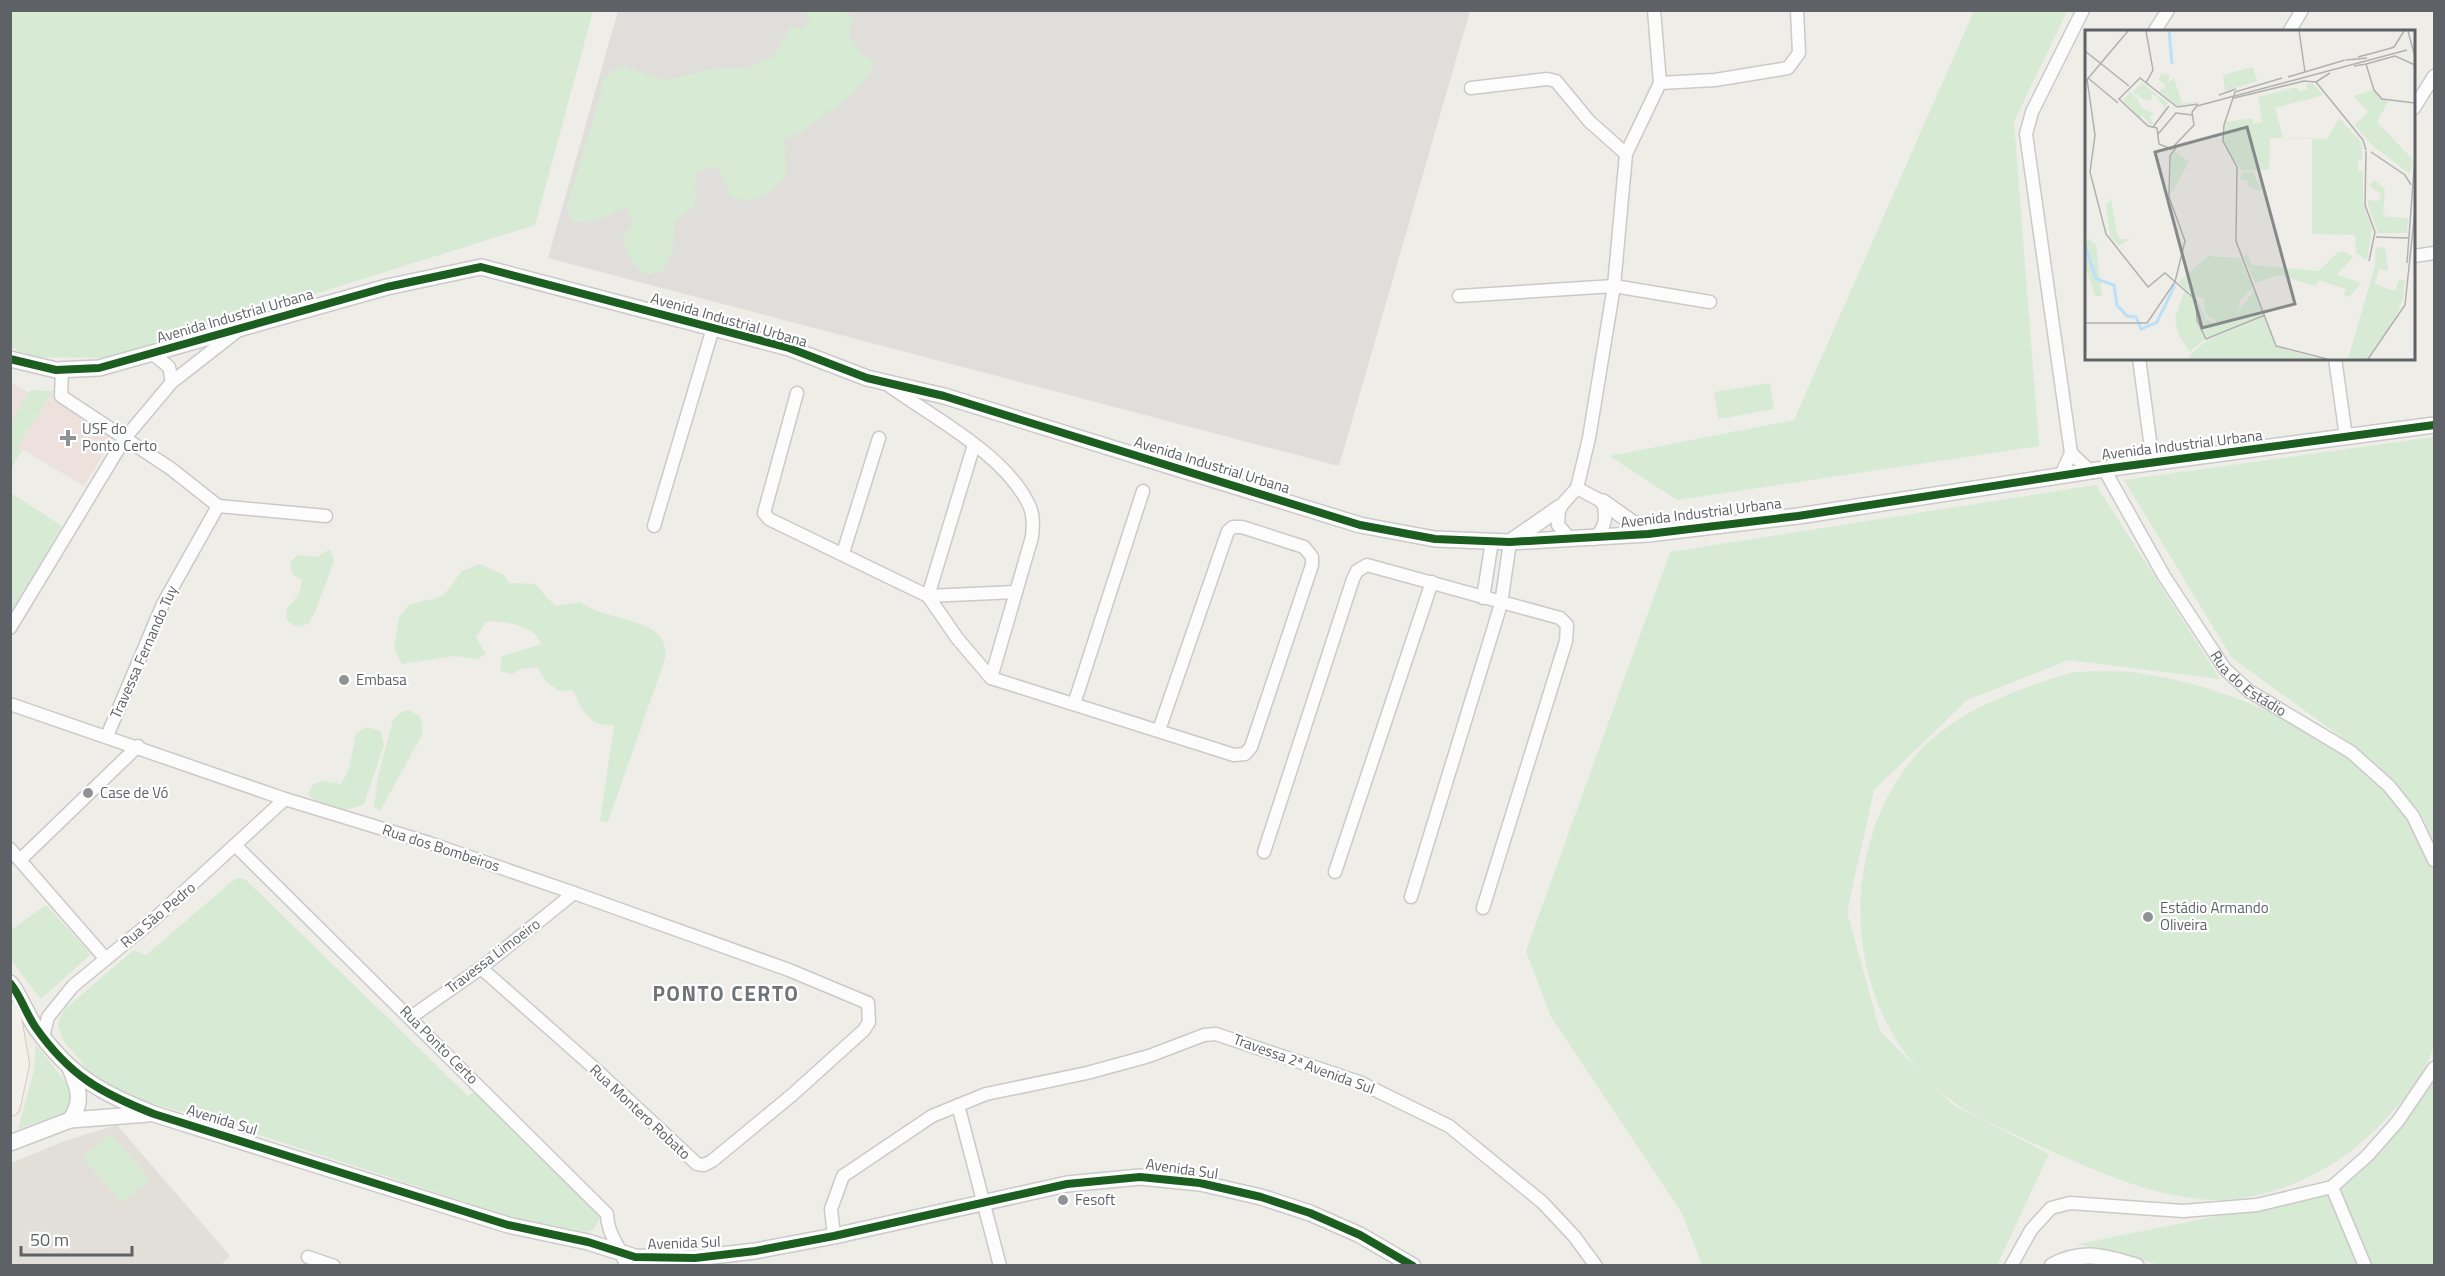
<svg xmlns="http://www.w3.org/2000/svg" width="2445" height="1276" font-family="'Titillium Web',sans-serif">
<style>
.industrial{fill:#dfdeda}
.education{fill:#e1dfd8}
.medical{fill:#ede1de}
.green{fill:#d7ead4}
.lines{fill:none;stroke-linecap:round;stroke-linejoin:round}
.minor-casing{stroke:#cacac9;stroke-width:15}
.tertiary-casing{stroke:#cacac9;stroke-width:18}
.primary-casing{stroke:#d6cdb6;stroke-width:22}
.minor{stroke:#fcfcfc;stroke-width:12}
.tertiary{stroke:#fcfcfc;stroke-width:15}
.primary{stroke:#f3f1e9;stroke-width:20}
.cycleway-casing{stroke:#fff;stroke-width:11}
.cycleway{stroke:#1b5e20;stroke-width:8}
.poi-dot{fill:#909394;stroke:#fff;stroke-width:2}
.labels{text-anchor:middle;stroke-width:4.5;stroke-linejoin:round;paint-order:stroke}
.street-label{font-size:15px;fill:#5e6267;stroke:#fff}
.poi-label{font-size:15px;fill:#5e6267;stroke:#fff;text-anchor:start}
.district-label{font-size:21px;font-weight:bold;letter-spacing:1.5px;fill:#6f7479;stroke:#fff}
.inset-river{fill:none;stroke:#bde0f8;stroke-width:3}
.inset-road{fill:none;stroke:#b0b1b0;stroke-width:1.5}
.view{fill:#86898b;fill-opacity:0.15;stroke:#86898b;stroke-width:3}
.inset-edge{fill:none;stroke:#5e6267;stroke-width:3}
</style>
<rect width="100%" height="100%" fill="#eeede8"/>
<polygon class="industrial" points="618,11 1470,11 1339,466 548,258"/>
<polygon class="education" points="117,1125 230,1256 220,1266 11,1266 11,1163 64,1141"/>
<g class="medical">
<polygon points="11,382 28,392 11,423"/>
<polygon points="53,391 118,429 84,486 18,447"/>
</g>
<g class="green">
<polygon points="11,11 593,11 535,225 110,358 36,357 11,348"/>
<path d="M 804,11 L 846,11 L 853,19 L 849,34 L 860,54 L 875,63 C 862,88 846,101 823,116 C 805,127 807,132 784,140 L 786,176 C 767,196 759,206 730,196 L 719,168 L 709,167 L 696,173 L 695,206 L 676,220 L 672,251 L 662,271 L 649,275 C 633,268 628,254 621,239 L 633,224 L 627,208 L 592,221 L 574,222 L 566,208 L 598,105 L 603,79 L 621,66 L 666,80 L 717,68 L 748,68 L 773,57 L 791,27 L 803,29 L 810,19 Z"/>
<polygon points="1974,11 2067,11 2014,122 2039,446 1677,500 1610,456 1794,420"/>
<polygon points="1770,383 1774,409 1719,419 1714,392"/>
<polygon points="33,390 53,391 18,447 22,450 11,469 11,423 28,392"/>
<polygon points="2434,437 2434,843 2421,813 2354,746 2232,658 2124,480"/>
<polygon points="2096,485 2220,679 2069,660 1967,700 1874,790 1847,912 1880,1031 1953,1105 2049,1154 1997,1265 1702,1265 1683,1215 1551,1017 1526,951 1670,552"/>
<polygon points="11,493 62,526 11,613"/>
<path d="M 330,549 L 334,561 L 316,610 L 308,624 L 298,627 L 288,622 C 283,606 290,607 298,596 C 300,592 301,585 302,580 L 292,574 L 290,562 L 298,555 L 317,557 Z"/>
<path d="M 480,564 L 504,575 L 509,583 L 535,584 L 555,606 L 581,602 C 606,624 672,615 665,659 L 608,822 L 600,821 L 614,725 C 589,727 582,711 573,690 L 559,691 L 546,681 L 537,667 L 521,669 L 512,674 L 500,671 L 502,656 L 542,644 C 532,624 506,621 486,622 L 476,637 L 486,654 L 477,659 L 454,656 L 402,664 L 394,649 L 399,617 L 409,605 L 443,596 L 462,571 Z"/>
<path d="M 2074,672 C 2094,672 2117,670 2137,673 C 2212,683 2300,718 2358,766 C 2393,793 2418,832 2434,872 C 2434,912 2434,951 2434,991 C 2434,1008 2437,1027 2434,1043 C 2429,1077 2378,1131 2351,1151 C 2310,1182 2251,1205 2198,1199 C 2139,1192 2085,1166 2031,1142 C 2006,1130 1977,1119 1955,1103 C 1939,1091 1919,1072 1908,1057 C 1841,969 1845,835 1918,753 C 1957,709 2020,688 2074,672 Z"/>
<polygon points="408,710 420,716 423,733 380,811 374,807 378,776 393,720 401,712"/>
<path d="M 367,727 L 381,731 L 384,745 L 364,804 C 339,814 327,813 308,794 L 313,784 L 323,781 L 341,784 L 349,769 L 356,733 Z"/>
<polygon points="236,878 245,879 468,1096 477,1089 601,1216 594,1229 587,1232 509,1216 210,1119 116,1094 94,1078 63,1040 58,1026 60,1017 66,1008 134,950 146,955"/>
<polygon points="46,905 91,954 41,999 11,960 11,930"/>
<polygon points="36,1045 68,1085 72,1099 66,1112 18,1129 34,1071"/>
<polygon points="2434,1078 2434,1265 2161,1265 2078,1244 2338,1192 2401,1123"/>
<polygon points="111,1134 150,1180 122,1203 83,1157"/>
</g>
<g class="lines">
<defs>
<g id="minor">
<polyline points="2154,32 2168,10"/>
<polyline points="2289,32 2302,10"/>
<polyline points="1660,83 1715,80 1788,68 1799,53 1797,10"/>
<polyline points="1471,88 1547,79 1556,81 1589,121 1626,154 1614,286 1589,438 1577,488 1559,508 1558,525 1570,539"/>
<polyline points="2414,108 2434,76"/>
<polyline points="1626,154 1660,83 1654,10"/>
<polyline points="2414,256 2434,253"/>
<polyline points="1459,296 1614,286 1710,302"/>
<polyline points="153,354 169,367 172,382"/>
<polyline points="2139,358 2153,463"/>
<polyline points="2335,358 2346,437"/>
<polyline points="62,370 61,396 170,468 218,506 326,516"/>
<path d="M 797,393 L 764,513 L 769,519 L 928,596 L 957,638 L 991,678 L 1032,537 C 1033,526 1034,515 1029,505 C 1005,454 932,417 888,385"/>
<polyline points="974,445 928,596 1016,592"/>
<polyline points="2071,453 2090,471"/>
<path id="s1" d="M 2104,469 L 2164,576 L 2225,669 L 2249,691 L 2351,752 L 2389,786 L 2413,816 L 2434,860"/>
<polyline points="2061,475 2071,453 2026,134 2032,112 2083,10"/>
<path d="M 1577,488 L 1603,502 C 1607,517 1606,527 1594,539"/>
<polyline points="654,526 713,328"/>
<polyline points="843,553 879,438"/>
<polyline points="1483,598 1492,541"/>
<polyline points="10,628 125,438 172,382 236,332"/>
<polyline points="991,678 1234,755 1245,754 1251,747 1312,565 1312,557 1304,547 1242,527 1233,527 1228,531 1159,730"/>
<polyline points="10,704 285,799 429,843 574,893 789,970 868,1003 869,1022 864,1030 792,1095 712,1161 704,1165 697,1164 593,1067 481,968"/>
<polyline points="1074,704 1143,491"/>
<polyline points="107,736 163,604 218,506"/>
<path d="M 236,846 L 607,1214 C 607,1235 621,1246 626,1266"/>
<polyline points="10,849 105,958"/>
<polyline points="1264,852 1353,579 1357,571 1367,565 1560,618 1567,625 1566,641 1483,908"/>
<polyline points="20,860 138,746"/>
<polyline points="1335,872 1432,582"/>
<polyline points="1411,897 1501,604 1510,542"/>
<polyline points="411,1017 481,968 574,893"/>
<polyline points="43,1037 48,1017 73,986 152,921 285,799"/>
<polyline points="958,1105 1000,1266"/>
<polyline points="2332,1187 2367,1156 2398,1121 2434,1068"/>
<polyline points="834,1236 831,1209 843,1176 932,1116 986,1094 1087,1073 1149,1056 1204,1035 1216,1034 1359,1082 1449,1126 1542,1202 1574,1236 1596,1266"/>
<polyline points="308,1257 334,1266"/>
<polyline points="2011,1266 2031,1230 2051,1208 2070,1203 2183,1211 2257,1205 2332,1187 2365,1266"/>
</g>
<g id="tertiary">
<polyline points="10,359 56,370 99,368 387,287 481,267 789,348 867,378 944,396 1360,525 1435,539 1510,542 1648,534 1798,516 2104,469 2434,425"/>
<polyline points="1603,502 1648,534"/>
<polyline points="1510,542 1559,508"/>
<path d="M 10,983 C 21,996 26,1014 36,1028 C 70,1076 101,1093 154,1114 L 508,1225 L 588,1242 L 635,1257 L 695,1258 L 755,1251 L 834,1236 L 1067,1184 L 1140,1177 L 1200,1183 L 1261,1197 L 1310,1213 L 1360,1235 L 1413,1266"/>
<path d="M 70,1120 C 84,1102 78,1087 70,1068"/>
<polyline points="10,1143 70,1120 148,1114"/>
<path d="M 2052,1266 C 2083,1249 2104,1257 2136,1266"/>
</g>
<polyline id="primary" points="10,1012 19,1064 10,1106"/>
</defs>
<use href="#minor" class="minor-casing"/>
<use href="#tertiary" class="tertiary-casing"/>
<use href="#primary" class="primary-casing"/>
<use href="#minor" class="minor"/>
<use href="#tertiary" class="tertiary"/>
<use href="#primary" class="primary"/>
<defs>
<g id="cycleway">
<polyline points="10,359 56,370 99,368 387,287 481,267 789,348 867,378 944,396 1360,525 1435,539 1510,542 1648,534 1798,516 2104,469 2434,425"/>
<path d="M 10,983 C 21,996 26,1014 36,1028 C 70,1076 101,1093 154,1114 L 508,1225 L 588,1242 L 635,1257 L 695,1258 L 755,1251 L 834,1236 L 1067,1184 L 1140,1177 L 1200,1183 L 1261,1197 L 1310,1213 L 1360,1235 L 1413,1266"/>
</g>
</defs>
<use href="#cycleway" class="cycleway-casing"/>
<use href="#cycleway" class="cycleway"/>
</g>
<g class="poi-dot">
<path d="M65 429h6v6h6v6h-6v6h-6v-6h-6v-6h6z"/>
<circle cx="344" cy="680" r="6"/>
<circle cx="88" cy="793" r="6"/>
<circle cx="2148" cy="917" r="6"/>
<circle cx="1063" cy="1200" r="6"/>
</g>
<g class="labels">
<g class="street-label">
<text transform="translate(235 316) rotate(-16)" y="5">Avenida Industrial Urbana</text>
<text transform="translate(729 320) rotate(16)" y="5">Avenida Industrial Urbana</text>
<text transform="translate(2182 445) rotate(-7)" y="5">Avenida Industrial Urbana</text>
<text transform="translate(1212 465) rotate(17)" y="5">Avenida Industrial Urbana</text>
<text transform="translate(1701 513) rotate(-7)" y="5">Avenida Industrial Urbana</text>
<text transform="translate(144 652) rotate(-66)" y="5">Travessa Fernando Tuy</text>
<text dy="5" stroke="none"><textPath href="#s1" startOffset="261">Rua do Estádio</textPath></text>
<text transform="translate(441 848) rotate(18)" y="5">Rua dos Bombeiros</text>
<text transform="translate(158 915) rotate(-40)" y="5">Rua São Pedro</text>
<text transform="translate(493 956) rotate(-37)" y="5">Travessa Limoeiro</text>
<text transform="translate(439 1045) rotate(45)" y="5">Rua Ponto Certo</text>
<text transform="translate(1304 1064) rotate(20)" y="5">Travessa 2ª Avenida Sul</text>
<text transform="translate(640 1112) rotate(43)" y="5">Rua Montero Robato</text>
<text transform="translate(222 1120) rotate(17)" y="5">Avenida Sul</text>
<text transform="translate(1182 1169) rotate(8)" y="5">Avenida Sul</text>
<text transform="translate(684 1243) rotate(-2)" y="5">Avenida Sul</text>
</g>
<g class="poi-label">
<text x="82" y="434">USF do<tspan x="82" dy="17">Ponto Certo</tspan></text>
<text x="356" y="685">Embasa</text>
<text x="100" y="798">Case de Vó</text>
<text x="2160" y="913">Estádio Armando<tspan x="2160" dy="17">Oliveira</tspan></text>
<text x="1075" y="1205">Fesoft</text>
</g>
<g class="district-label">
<text x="726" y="1001">PONTO CERTO</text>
</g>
</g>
<g transform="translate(2085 30)">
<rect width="330" height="330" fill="#eeede8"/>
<path d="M 168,37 L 172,51 L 140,61 L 138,45 ZM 76,43 L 85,46 L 83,53 L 89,48 L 97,73 L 116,71 L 92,76 L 74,61 L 81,56 L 74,50 ZM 57,53 L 83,73 L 77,84 L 79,77 L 72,67 L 67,64 L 66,71 L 57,69 L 53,66 L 57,62 L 52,65 L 48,62 ZM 227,53 L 239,65 L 190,78 L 198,108 L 242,109 L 254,88 L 276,112 L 278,131 L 273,131 L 273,141 L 278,141 L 278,173 L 287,199 L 282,230 L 271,223 L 270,205 L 227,204 L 227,109 L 185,108 L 184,140 L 156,140 L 139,112 L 141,92 L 167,88 L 169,94 L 177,92 L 173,67 L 212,57 L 214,62 L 222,59 L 221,54 ZM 287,60 L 303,72 L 292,92 L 328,130 L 325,144 L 288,116 L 269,95 L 283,82 L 269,66 ZM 45,62 L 50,66 L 47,71 L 51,67 L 57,78 L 70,84 L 65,86 L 68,94 L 65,95 L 57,85 L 55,88 L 38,70 ZM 90,121 L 104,132 L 86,164 L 86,127 ZM 158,142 L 168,142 L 173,154 L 180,156 L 175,161 L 163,156 L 163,151 L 155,149 ZM 289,150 L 300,159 L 298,183 L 301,187 L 323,188 L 322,203 L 293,203 L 283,175 L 283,170 L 294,171 L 297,162 L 294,163 L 284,156 ZM 25,165 L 32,204 L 35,209 L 45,209 L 34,216 L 25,206 L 21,174 L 25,172 ZM 0,207 L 11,214 L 17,266 L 10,266 L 0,235 ZM 291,217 L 300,218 L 303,241 L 294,239 L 290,254 L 310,261 L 314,250 L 320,250 L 318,269 L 308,292 L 281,329 L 263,329 L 290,236 ZM 161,222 L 167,235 L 234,241 L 253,222 L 260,222 L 268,227 L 252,245 L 277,253 L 264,267 L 259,265 L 261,259 L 233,250 L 231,256 L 193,245 L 170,253 L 159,228 ZM 123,226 L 155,228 L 168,258 L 155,270 L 153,282 L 169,260 L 179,285 L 121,309 L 113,289 L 113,271 L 121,289 L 132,294 L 134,293 L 120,284 L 119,268 L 108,266 L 93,252 ZM 99,261 L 111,272 L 112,290 L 120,309 L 105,322 L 94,306 L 90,289 ZM 180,286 L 190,317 L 235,329 L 106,329 L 104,326 L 121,311 Z" fill="#d7ead4"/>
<path class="inset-river" d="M 84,1 L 87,34M 0,215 L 11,249 L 29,255 L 32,275 L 42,286 L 51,287 L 56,299 L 72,292 L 90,255"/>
<path class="inset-road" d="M 61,1 L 68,40 L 61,53M 214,1 L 220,42M 323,1 L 330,27M 303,19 L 309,17 L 319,1M 0,21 L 44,56M 273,27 L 303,19M 261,30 L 282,28M 281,34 L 310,26 L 330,35M 269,36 L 281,34 L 289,60 L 297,69 L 330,73M 203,47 L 260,30M 3,48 L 33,73M 197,48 L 150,62 L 139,95 L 138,111 L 152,137 L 151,211 L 191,316 L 242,329M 2,49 L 10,105 L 5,142 L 21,204 L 63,257 L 80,243 L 111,270 L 112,290 L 121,309 L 180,285M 0,52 L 43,1M 231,52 L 278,110 L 281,120M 134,65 L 151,59M 149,68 L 219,51 L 231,52 L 245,43M 92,77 L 55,48 L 34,69 L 63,96 L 72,98 L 74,114 L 86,119 L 109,95 L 107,82 L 112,76 L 322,20M 92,77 L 113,74M 68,97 L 84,76M 73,104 L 91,83 L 107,85M 281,121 L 280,175 L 290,202 L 284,231M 286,122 L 320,145 L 326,155M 291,207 L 323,208M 322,233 L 330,126M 0,293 L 62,293 L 90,252 L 100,211 L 84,167 L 85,126 L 92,116M 283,329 L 320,275 L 330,180"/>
<path class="view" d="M 162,97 L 210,274 L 117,298 L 70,122 Z"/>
<rect width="330" height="330" class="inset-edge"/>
</g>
<rect width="2445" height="1276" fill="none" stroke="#5e6267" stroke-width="24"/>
<path d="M21 1246v9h111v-9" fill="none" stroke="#5e6267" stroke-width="3"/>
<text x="30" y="1246" font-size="18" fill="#5e6267" stroke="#ffffff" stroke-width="4.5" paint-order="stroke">50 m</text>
</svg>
